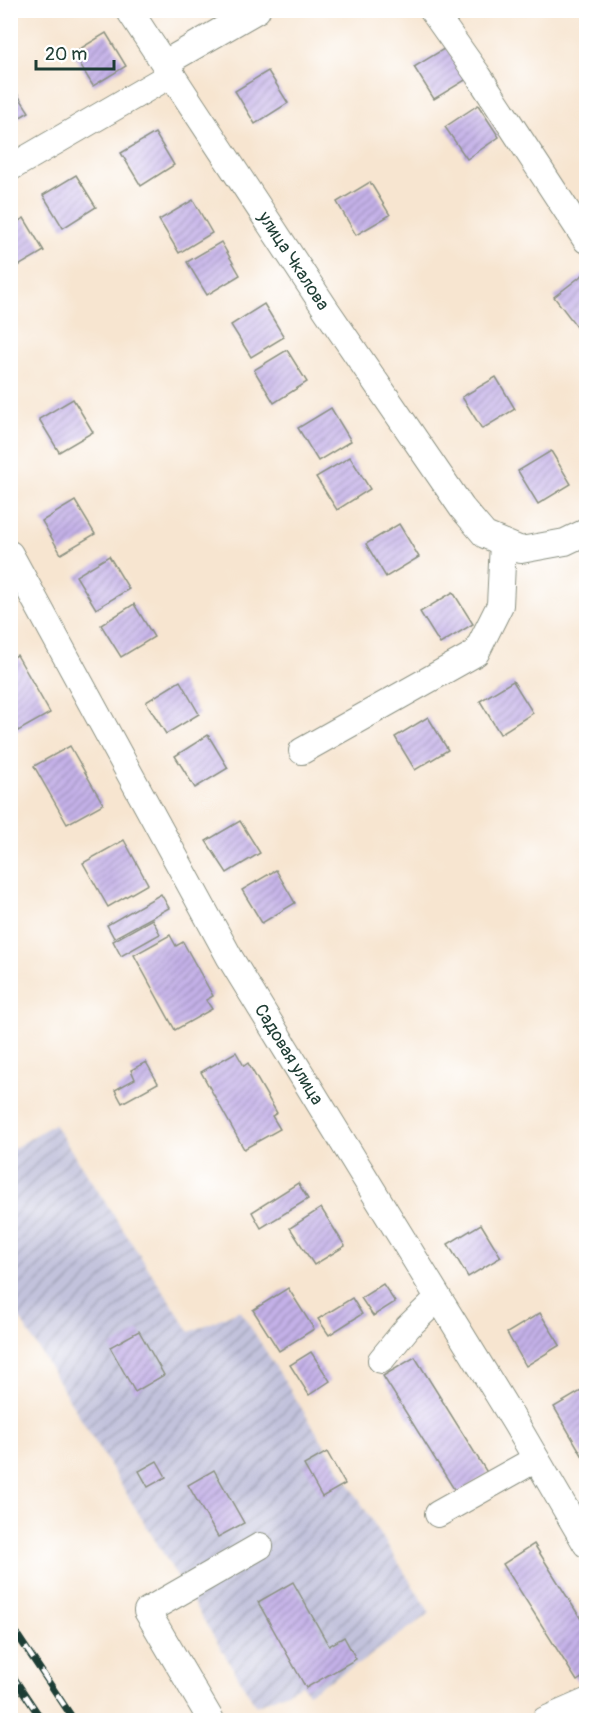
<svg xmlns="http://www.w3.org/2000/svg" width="597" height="1731" font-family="Pangolin,sans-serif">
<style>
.industrial{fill:url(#industrial-furrows)}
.building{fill:url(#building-hatch)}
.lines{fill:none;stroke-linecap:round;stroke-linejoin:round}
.minor-casing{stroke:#8b9182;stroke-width:28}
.minor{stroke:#fff;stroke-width:26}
.rail-casing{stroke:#1f3d34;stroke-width:7}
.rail{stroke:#fff;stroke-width:4.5;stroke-dasharray:14;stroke-linecap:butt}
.labels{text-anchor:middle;stroke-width:4.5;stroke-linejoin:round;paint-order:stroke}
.street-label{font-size:18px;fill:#1f3d34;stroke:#fff}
</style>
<defs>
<pattern id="industrial-furrows" width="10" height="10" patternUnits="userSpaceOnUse" patternTransform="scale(1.5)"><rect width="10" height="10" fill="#c2c2dc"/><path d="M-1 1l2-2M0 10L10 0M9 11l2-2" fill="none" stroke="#9d9fb3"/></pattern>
<pattern id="building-hatch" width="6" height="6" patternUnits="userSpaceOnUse" patternTransform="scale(1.5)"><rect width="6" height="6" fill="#c4b1e8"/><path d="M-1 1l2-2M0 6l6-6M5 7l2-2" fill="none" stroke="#9f91bd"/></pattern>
</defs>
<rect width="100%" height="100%" fill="#fff"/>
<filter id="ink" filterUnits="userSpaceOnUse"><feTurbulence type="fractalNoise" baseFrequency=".0167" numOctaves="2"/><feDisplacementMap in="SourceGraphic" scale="12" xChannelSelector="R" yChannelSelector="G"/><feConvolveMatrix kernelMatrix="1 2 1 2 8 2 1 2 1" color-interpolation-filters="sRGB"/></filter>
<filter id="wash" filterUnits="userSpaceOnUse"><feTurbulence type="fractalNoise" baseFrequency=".008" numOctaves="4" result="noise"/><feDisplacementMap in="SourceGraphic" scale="24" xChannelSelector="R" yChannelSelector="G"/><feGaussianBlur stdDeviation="1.35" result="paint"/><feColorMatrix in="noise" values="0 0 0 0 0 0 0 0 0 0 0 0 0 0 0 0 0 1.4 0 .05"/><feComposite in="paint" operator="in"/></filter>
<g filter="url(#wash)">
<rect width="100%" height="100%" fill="#f7e5d0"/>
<polygon class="industrial" points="54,1124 190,1332 240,1310 430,1613 360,1663 308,1693 302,1685 256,1706 11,1304 11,1150"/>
<g id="blocks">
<g class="building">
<polygon points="106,33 126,66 93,86 73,53"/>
<polygon points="447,47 467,79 434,99 414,67"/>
<polygon points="268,71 288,103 255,124 235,91"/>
<polygon points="10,83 29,112 10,123"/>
<polygon points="478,105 499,137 467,159 445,127"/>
<polygon points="155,133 174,165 141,186 121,153"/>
<polygon points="76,175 96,207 63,228 43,195"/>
<polygon points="370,182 390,215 356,235 337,202"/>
<polygon points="193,200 212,233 179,253 159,220"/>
<polygon points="24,218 44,251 10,271 10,226"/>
<polygon points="221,242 240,275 207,295 187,262"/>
<polygon points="585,273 586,320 577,327 554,297"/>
<polygon points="264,304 284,337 251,357 231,325"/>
<polygon points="287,350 307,382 274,403 254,370"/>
<polygon points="496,377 515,409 482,429 462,397"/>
<polygon points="73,399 93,432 59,452 39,419"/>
<polygon points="331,408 351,441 318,461 298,428"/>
<polygon points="551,451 571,484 538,504 518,471"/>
<polygon points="350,457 370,489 337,510 316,477"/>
<polygon points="75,501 95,534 61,554 42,521"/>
<polygon points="399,524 419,557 386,577 366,544"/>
<polygon points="109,556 129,589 96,609 76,576"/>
<polygon points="453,592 473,624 440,644 420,612"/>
<polygon points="134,604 154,637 121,657 101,625"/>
<polygon points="17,655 50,713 18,731 10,718 10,659"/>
<polygon points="180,681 199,714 166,734 146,702"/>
<polygon points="513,681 533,713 500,734 480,701"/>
<polygon points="428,717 448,750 415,770 395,737"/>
<polygon points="208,735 228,768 195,788 175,756"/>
<polygon points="70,746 103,804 67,824 34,766"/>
<polygon points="240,821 260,853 227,873 206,841"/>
<polygon points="124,840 148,884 108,907 83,863"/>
<polygon points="276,870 295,903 262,923 242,890"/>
<polygon points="161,894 169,908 114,938 107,925"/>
<polygon points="152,919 160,934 121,956 113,941"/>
<polygon points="170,935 176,946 183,942 213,996 206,1000 212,1009 175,1030 134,955"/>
<polygon points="236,1052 244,1066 248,1063 277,1113 272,1116 280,1129 244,1149 201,1072"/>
<polygon points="146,1062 158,1083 122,1103 115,1090 135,1079 131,1070"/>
<polygon points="298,1183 308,1199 261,1228 252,1212"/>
<polygon points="321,1208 345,1246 314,1265 290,1228"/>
<polygon points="481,1224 501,1257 468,1277 448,1244"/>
<polygon points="383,1284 395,1302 373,1316 361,1298"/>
<polygon points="288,1288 314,1329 279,1351 253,1310"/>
<polygon points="352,1298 362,1314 329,1335 318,1319"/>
<polygon points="540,1313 560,1345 526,1366 507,1333"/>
<polygon points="139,1331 164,1375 135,1392 110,1347"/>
<polygon points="311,1352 330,1381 309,1395 290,1365"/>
<polygon points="415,1357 488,1474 457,1494 383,1376"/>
<polygon points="586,1388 586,1462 554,1407"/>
<polygon points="327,1452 345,1484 322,1497 304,1465"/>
<polygon points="157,1461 166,1477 148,1487 139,1471"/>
<polygon points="214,1470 244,1523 218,1537 188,1485"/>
<polygon points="534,1544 586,1627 586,1675 577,1681 503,1564"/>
<polygon points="293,1582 329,1646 344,1637 356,1659 306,1688 258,1602"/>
</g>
</g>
</g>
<g filter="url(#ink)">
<use href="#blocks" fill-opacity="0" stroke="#8b9182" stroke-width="1.5"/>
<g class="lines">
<defs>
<g id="minor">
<path id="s1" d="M 129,10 L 327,311 L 462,508 L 485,535 L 521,550 L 565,542 L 586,532"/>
<polyline points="432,10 478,75 586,240"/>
<polyline points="165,63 257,10"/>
<polyline points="10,168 172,74"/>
<path id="s2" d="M 10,554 L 230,958 L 516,1424 L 586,1544"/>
<polyline points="302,751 476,653 500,605 503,543"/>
<polyline points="381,1360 408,1327 438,1298"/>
<polyline points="438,1514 536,1459"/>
<polyline points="211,1720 147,1611 260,1546"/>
<polyline points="545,1720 586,1702"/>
</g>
</defs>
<use href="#minor" class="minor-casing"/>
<use href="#minor" class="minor"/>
<defs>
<g id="rail">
<polyline points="10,1624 74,1720"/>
<polyline points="10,1672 42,1720"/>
</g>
</defs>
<use href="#rail" class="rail-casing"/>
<use href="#rail" class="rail"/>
</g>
</g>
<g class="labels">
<g class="street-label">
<text dy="6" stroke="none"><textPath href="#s1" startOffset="300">улица Чкалова</textPath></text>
<text dy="6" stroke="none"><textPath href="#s2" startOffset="573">Садовая улица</textPath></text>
</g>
</g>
<rect width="597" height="1731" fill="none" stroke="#fff" stroke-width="36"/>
<path d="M36 60v9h78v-9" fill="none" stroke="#1f3d34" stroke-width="3"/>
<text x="45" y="60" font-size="18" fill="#1f3d34" stroke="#ffffff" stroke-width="4.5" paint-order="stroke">20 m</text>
</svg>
